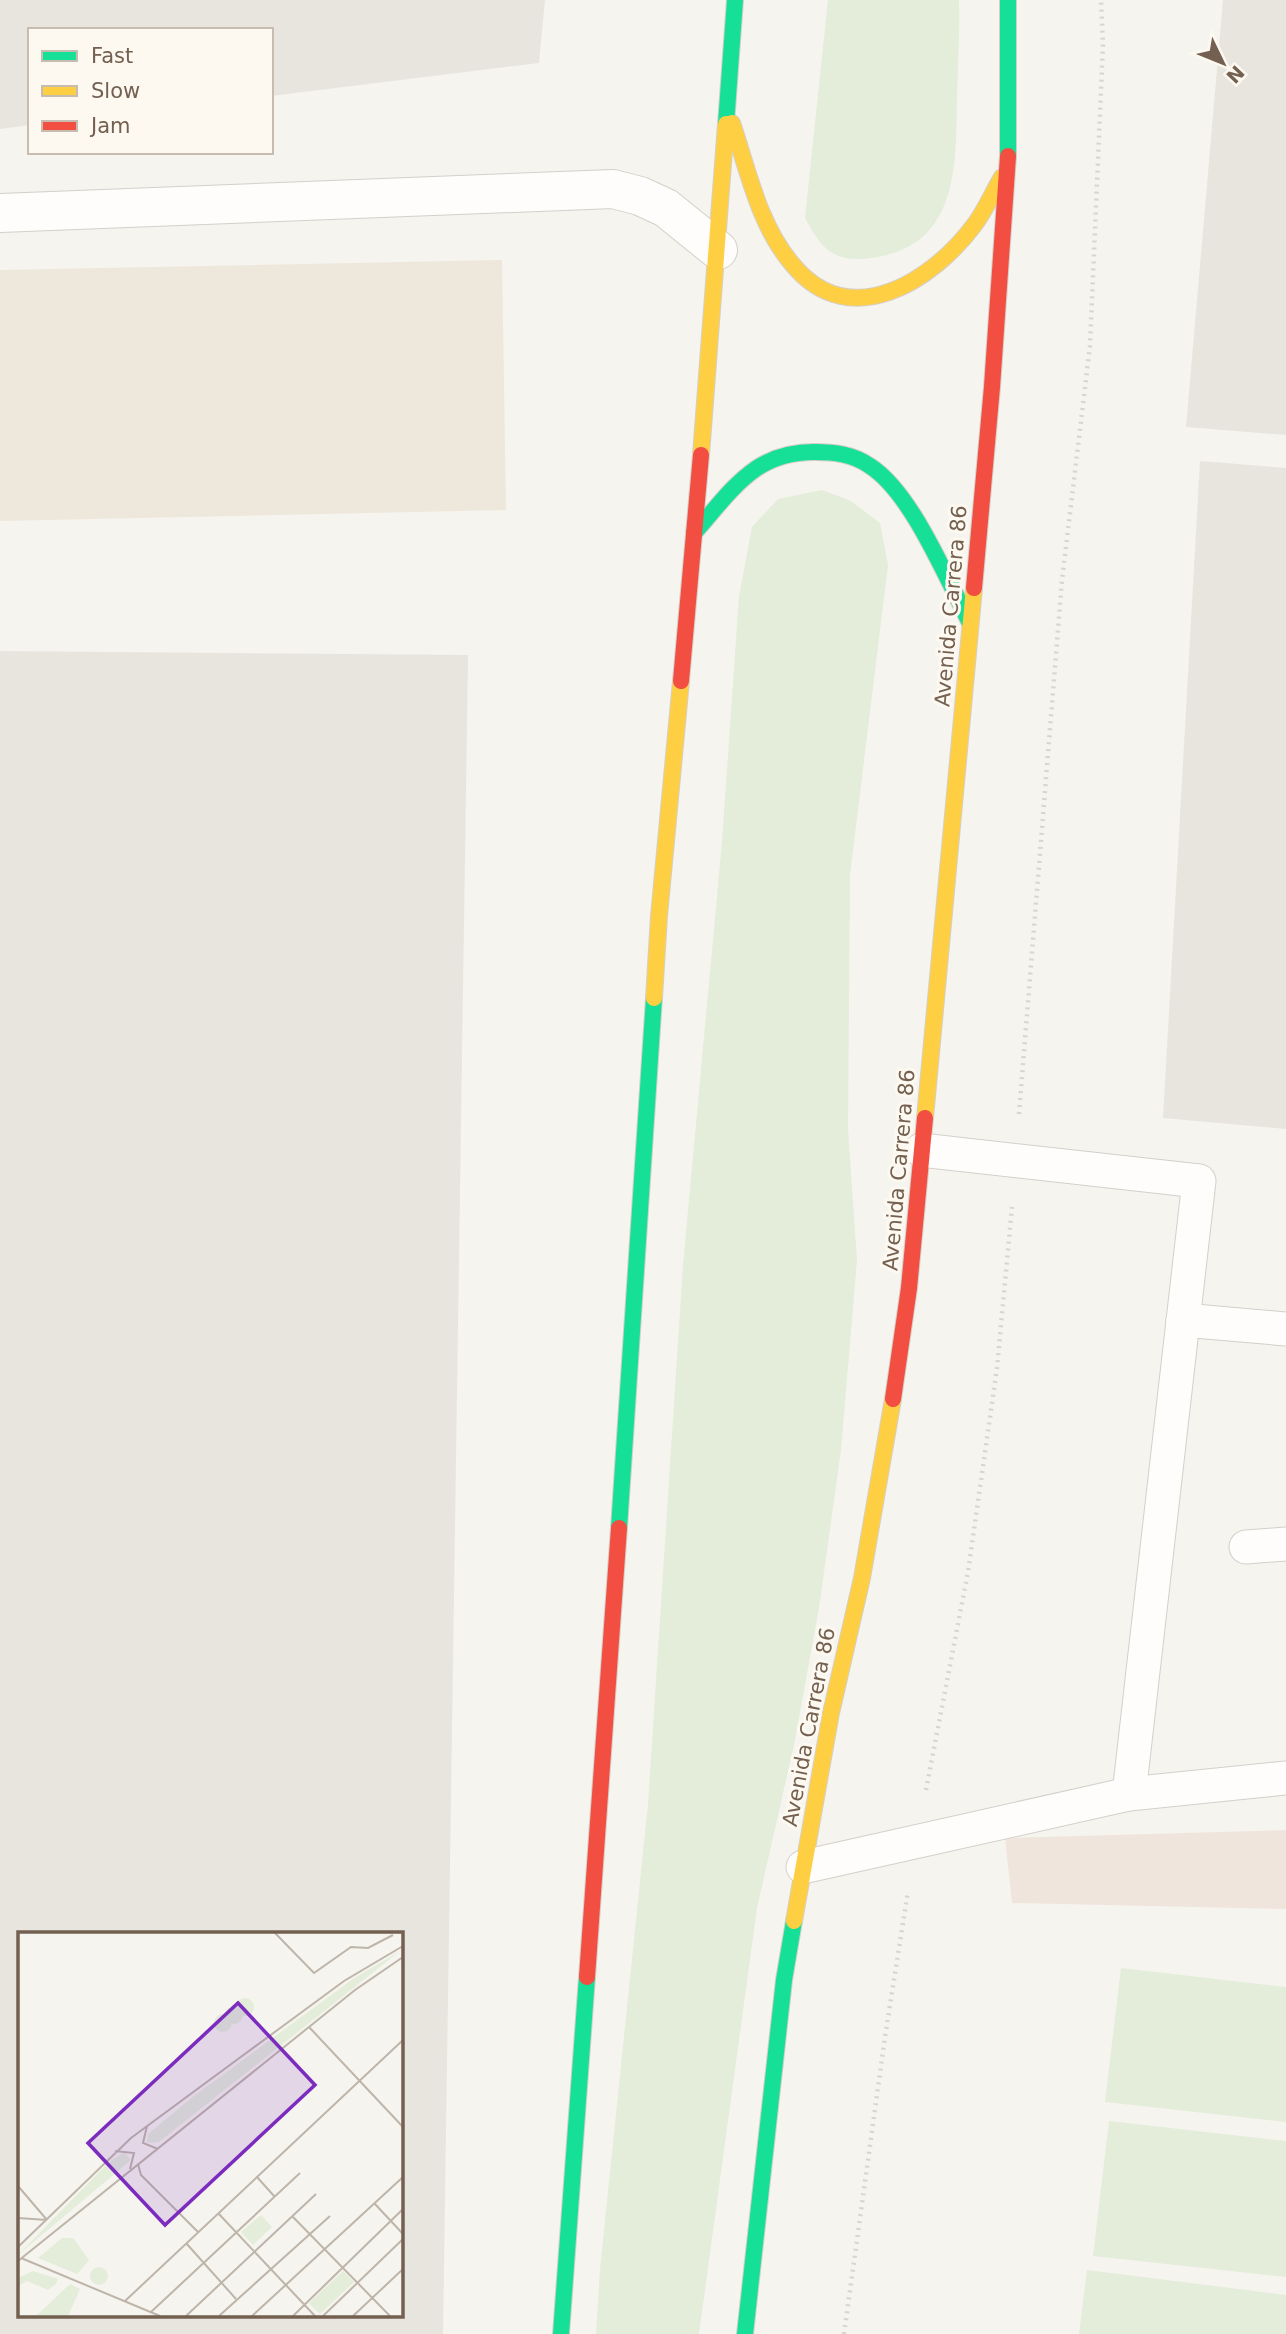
<svg xmlns="http://www.w3.org/2000/svg" width="1286" height="2334" font-family="'DejaVu Sans',sans-serif">
<style>
.residential{fill:#eee7dc}
.commercial{fill:#f0e5dd}
.industrial{fill:#e8e5df;fill-rule:evenodd}
.green{fill:#e3edda}
.lines{fill:none;stroke-linecap:round;stroke-linejoin:round}
.lane-casing{stroke:#d4d0c9;stroke-width:35}
.street-casing{stroke:#d4d0c9;stroke-width:40}
.fast-casing{stroke:#d5cfc8;stroke-width:18}
.slow-casing{stroke:#d5cfc8;stroke-width:18}
.jam-casing{stroke:#d5cfc8;stroke-width:18}
.path{stroke:#d9d4d0;stroke-width:4.5;stroke-dasharray:2 5;stroke-linecap:butt}
.lane{stroke:#fefdfc;stroke-width:33}
.street{stroke:#fefdfc;stroke-width:38}
.fast{stroke:#16e098;stroke-width:16}
.slow{stroke:#ffcf43;stroke-width:16}
.jam{stroke:#f24e42;stroke-width:16}
.labels{text-anchor:middle;stroke-width:6;stroke-linejoin:round;paint-order:stroke}
.street-label{font-size:21px;fill:#736050;stroke:#fdf9f0}
.inset-road{fill:none;stroke:#beb5aa;stroke-width:2}
.view{fill:#7b2cbf;fill-opacity:0.15;stroke:#7b2cbf;stroke-width:3.5}
.inset-edge{fill:none;stroke:#736050;stroke-width:3.5}
</style>
<rect width="100%" height="100%" fill="#f6f4ee"/>
<polygon class="residential" points="502,260 506,510 0,521 0,270"/>
<polygon class="commercial" points="1286,1830 1286,1909 1012,1903 1005,1838"/>
<g class="industrial">
<polygon points="0,0 545,0 539,63 271,96 271,30 30,30 30,125 0,129"/>
<polygon points="1223,0 1286,0 1286,435 1186,427"/>
<polygon points="1200,461 1286,468 1286,1129 1163,1118"/>
<path d="M 0,651 L 468,655 L 443,2334 L 0,2334 ZM 401,1933 L 401,2315 L 19,2315 L 19,1933 Z"/>
</g>
<g class="green">
<path d="M 828,0 L 959,0 C 960,32 958,64 957,96 C 956,166 959,248 870,258 C 833,263 821,248 805,218 Z"/>
<polygon points="822,490 851,501 880,523 888,565 850,875 848,1129 857,1260 841,1450 819,1608 794,1745 757,1908 699,2334 596,2334 600,2269 648,1804 683,1265 722,842 739,596 752,527 778,499"/>
<polygon points="1121,1968 1286,1987 1286,2122 1105,2102"/>
<polygon points="1109,2121 1286,2141 1286,2277 1093,2256"/>
<polygon points="1087,2270 1286,2295 1286,2334 1079,2334"/>
</g>
<g class="lines">
<defs>
<g id="lane">
<polyline points="1183,1320 1286,1329"/>
<polyline points="1246,1547 1286,1544"/>
<polyline points="1129,1794 1286,1778"/>
<polyline points="803,1867 1129,1794 1199,1181 921,1150"/>
</g>
<polyline id="street" points="0,213 613,189 640,196 666,208 718,250"/>
<g id="fast">
<polyline points="1008,0 1008,156"/>
<polyline points="726,124 735,0"/>
<path d="M 694,533 C 714,511 732,485 757,468 C 774,457 794,452 814,452 C 834,452 853,454 870,466 C 912,493 946,578 970,623"/>
<polyline points="619,1528 654,998"/>
<polyline points="561,2334 587,1977"/>
<polyline points="745,2334 784,1980 794,1921"/>
</g>
<g id="slow">
<path d="M 732,123 C 748,170 759,226 793,265 C 850,334 933,281 975,224 C 986,209 993,192 1002,177"/>
<polyline points="701,455 726,124"/>
<polyline points="654,998 659,916 681,681"/>
<polyline points="925,1118 974,588"/>
<polyline points="794,1921 831,1713 862,1578 893,1399"/>
</g>
<g id="jam">
<polyline points="974,588 992,387 1008,156"/>
<polyline points="681,681 701,455"/>
<polyline points="893,1399 909,1288 925,1118"/>
<polyline points="587,1977 619,1528"/>
</g>
</defs>
<use href="#lane" class="lane-casing"/>
<use href="#street" class="street-casing"/>
<use href="#fast" class="fast-casing"/>
<use href="#slow" class="slow-casing"/>
<use href="#jam" class="jam-casing"/>
<g class="path">
<polyline points="1019,1114 1062,580 1090,346 1103,44 1101,0"/>
<polyline points="926,1790 968,1572 997,1368 1012,1207"/>
<polyline points="844,2334 885,2037 908,1891"/>
</g>
<use href="#lane" class="lane"/>
<use href="#street" class="street"/>
<use href="#fast" class="fast"/>
<use href="#slow" class="slow"/>
<use href="#jam" class="jam"/>
</g>
<g class="labels">
<g class="street-label">
<text transform="translate(951 606) rotate(-85)" y="7">Avenida Carrera 86</text>
<text transform="translate(899 1170) rotate(-85)" y="7">Avenida Carrera 86</text>
<text transform="translate(809 1727) rotate(-79)" y="7">Avenida Carrera 86</text>
</g>
</g>
<g transform="translate(18 1932)">
<rect width="385" height="385" fill="#f6f4ee"/>
<path d="M 382,19 L 141,210 L 129,211 L 130,202 L 177,163 L 335,47 ZM218 75a9 9 0 1 1 18 0a9 9 0 1 1-18 0ZM207 83a9 9 0 1 1 18 0a9 9 0 1 1-18 0ZM196 91a9 9 0 1 1 18 0a9 9 0 1 1-18 0ZM 106,220 L 113,228 L 0,323 L 90,231 ZM 243,283 L 254,295 L 235,313 L 223,300 ZM 44,306 L 55,306 L 71,328 L 59,342 L 20,326 ZM72 344a9 9 0 1 1 18 0a9 9 0 1 1-18 0ZM 15,339 L 40,347 L 38,352 L 30,358 L 9,349 L 0,354 L 0,346 ZM 325,339 L 336,350 L 302,382 L 291,371 ZM 52,352 L 62,357 L 50,384 L 18,384 Z" fill="#e3edda"/>
<path class="inset-road" d="M 257,1 L 296,41 L 333,15 L 350,16 L 375,3M 291,95 L 385,195M 129,194 L 125,211 L 140,217M 97,219 L 116,221 L 112,237M 120,232 L 123,243 L 180,300M 239,245 L 256,264M 0,254 L 29,288M 357,272 L 385,302M 200,281 L 297,384M 274,284 L 372,384M 0,286 L 29,288M 168,311 L 218,367M 0,315 L 113,206 L 326,49 L 385,14M 3,326 L 142,384M 0,329 L 337,58 L 385,25M 107,369 L 385,108M 133,380 L 282,241M 168,384 L 298,262M 201,384 L 312,284M 234,384 L 385,245M 275,384 L 385,277M 305,384 L 385,307M 335,384 L 385,337"/>
<path class="view" d="M 220,71 L 297,153 L 147,293 L 70,211 Z"/>
<rect width="385" height="385" class="inset-edge"/>
</g>
<rect x="28" y="28" width="245" height="126" fill="#fdf9f0" stroke="#c6bcb0" stroke-width="2"/>
<rect x="42" y="51" width="35" height="10" fill="#16e098" stroke="#c6bcb0" stroke-width="2"/>
<text x="91" y="63" font-size="21" fill="#736050">Fast</text>
<rect x="42" y="86" width="35" height="10" fill="#ffcf43" stroke="#c6bcb0" stroke-width="2"/>
<text x="91" y="98" font-size="21" fill="#736050">Slow</text>
<rect x="42" y="121" width="35" height="10" fill="#f24e42" stroke="#c6bcb0" stroke-width="2"/>
<text x="91" y="133" font-size="21" fill="#736050">Jam</text>
<g transform="translate(1223 63) rotate(133)" stroke="#fdf9f0" stroke-width="5" paint-order="stroke">
<path d="M0-5L12 26L0 18L-12 26Z" fill="#736050"/>
<text y="-10" font-size="19" font-weight="bold" text-anchor="middle" fill="#736050">N</text>
</g>
</svg>
